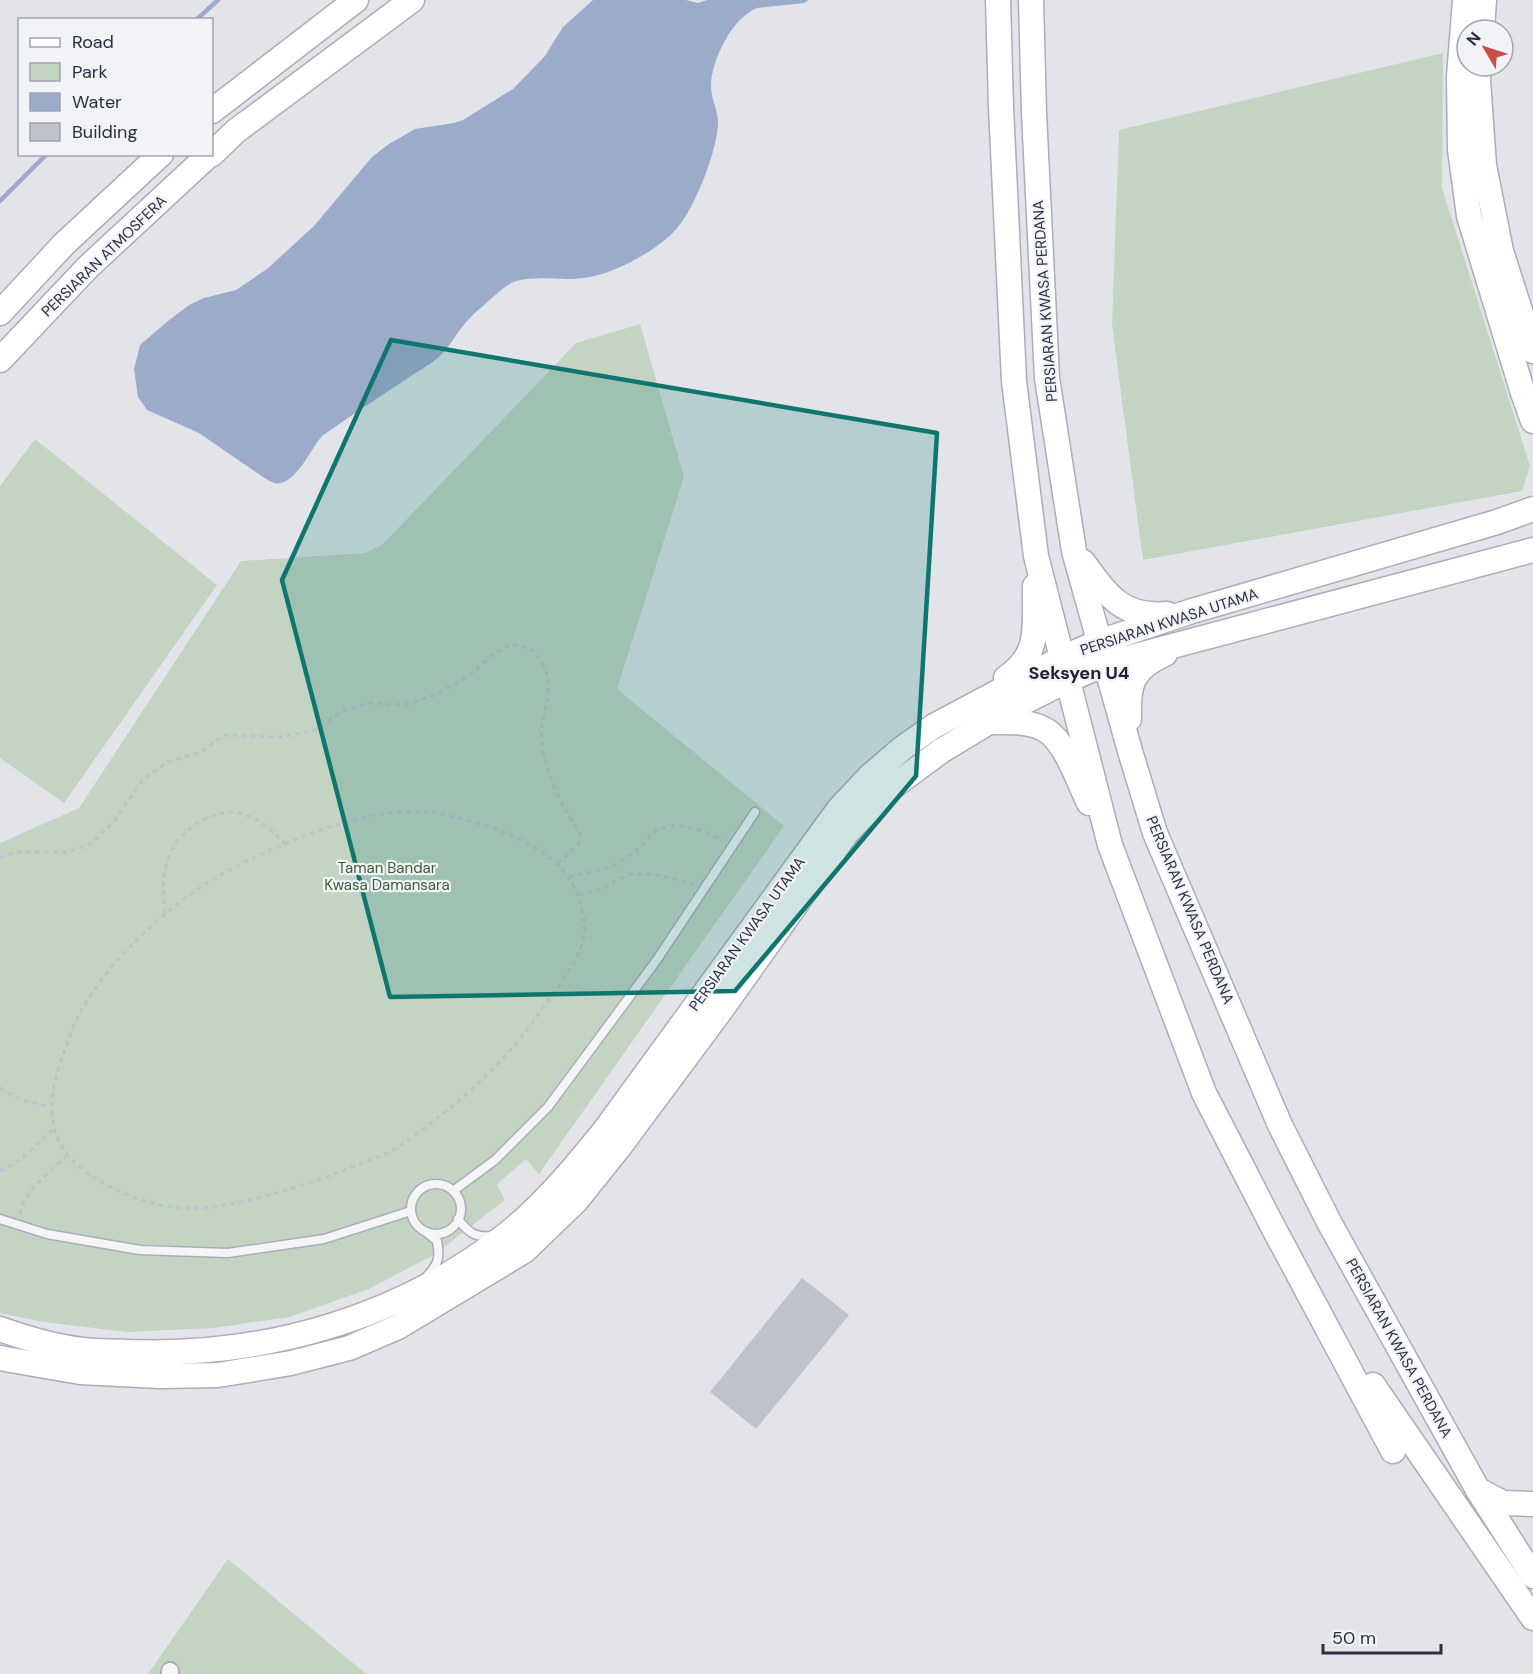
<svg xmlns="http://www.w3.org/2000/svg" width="1533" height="1674" font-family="'DM Sans',sans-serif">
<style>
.green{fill:#c4d4c3}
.water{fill:#9dabca}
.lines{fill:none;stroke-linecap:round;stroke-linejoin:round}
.stream{stroke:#9dabca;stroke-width:4.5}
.building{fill:#bfc2cd}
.lane-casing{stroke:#abadb8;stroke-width:11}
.street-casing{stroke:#abadb8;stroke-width:20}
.secondary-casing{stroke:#abadb8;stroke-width:27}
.path{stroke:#c0c1c9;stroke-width:3;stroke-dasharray:4.5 4.5;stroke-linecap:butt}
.lane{stroke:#f5f5f8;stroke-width:8}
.street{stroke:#f5f5f8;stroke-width:16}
.secondary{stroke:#fff;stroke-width:24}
.marked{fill:#0f766e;fill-opacity:0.2;stroke:#0f766e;stroke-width:4.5;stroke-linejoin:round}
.labels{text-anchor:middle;stroke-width:4.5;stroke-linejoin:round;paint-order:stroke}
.street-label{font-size:15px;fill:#2a2e42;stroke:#f1f3f7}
.park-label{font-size:15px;fill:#385e37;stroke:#f1f3f7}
.quarter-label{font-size:18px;font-weight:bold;fill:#1c2033;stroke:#f1f3f7}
</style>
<rect width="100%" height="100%" fill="#e2e4ea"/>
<g class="green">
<polygon points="1443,53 1442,188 1530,466 1522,491 1143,560 1112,325 1119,130"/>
<polygon points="640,324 684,477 617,689 784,826 539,1174 526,1159 497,1184 505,1200 435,1254 369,1289 289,1317 214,1328 127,1332 44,1322 0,1313 0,843 79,808 241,561 365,553 383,544 576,343"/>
<polygon points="35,439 217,585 64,803 0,758 0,486"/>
<polygon points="228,1559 366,1674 148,1674"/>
</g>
<path class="water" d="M 593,0 L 686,0 L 698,3 L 707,0 L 809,0 L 804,3 L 757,8 C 732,18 711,60 711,87 C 711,99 718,110 718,122 C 718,149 695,207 678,227 C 659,250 613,275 583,278 C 561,281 538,275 516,281 C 507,284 500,291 493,297 C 486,304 477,310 470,318 C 459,329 452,343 442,354 C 432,364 416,372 405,380 C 377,398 349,417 322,436 C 311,449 298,479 281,483 C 275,485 268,480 263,477 L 199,433 L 147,410 L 138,397 L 134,369 L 140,345 L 168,321 L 189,305 L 204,298 L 236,290 L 267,269 L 314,226 L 372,157 L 389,144 L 415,129 L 454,123 L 463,120 L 513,89 L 545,56 L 563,27 Z"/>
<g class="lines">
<g class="stream">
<polyline points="196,20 218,0"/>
<polyline points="0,201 47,154"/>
</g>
</g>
<polygon class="building" points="802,1278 849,1315 756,1429 710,1392"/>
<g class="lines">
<defs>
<g id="lane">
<circle cx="436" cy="1209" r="25"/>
<polyline points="453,1191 495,1160 548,1107 656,961 755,812"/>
<polyline points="0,1219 47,1234 140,1250 228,1253 324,1239 411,1211"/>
<path d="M 458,1219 C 468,1232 475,1238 492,1236"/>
<path d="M 426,1232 L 437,1241 C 440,1256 439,1264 427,1276"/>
</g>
<polyline id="street" points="170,1671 170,1674"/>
<g id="secondary">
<polyline points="998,0 1001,107 1014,381 1036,556 1110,845 1204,1093 1272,1225 1393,1451"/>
<polyline points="1031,0 1034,113 1047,378 1074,551 1130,751 1155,833 1280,1125 1330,1224 1478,1490 1533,1576"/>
<polyline points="1465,0 1459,77 1460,150 1469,216 1523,393 1533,421"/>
<polyline points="1482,30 1484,0"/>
<polyline points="1479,66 1478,80 1484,165 1501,251 1533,351"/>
<polyline points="212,111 356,0"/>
<polyline points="212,154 236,131 412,0"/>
<polyline points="0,313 64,244 161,154"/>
<polyline points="0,360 88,267 210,154"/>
<path d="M 1083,562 C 1108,596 1122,618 1167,614"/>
<path d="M 1006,678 C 1042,654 1034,625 1035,586"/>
<path d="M 1129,719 C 1128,685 1131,669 1165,654"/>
<path d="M 988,722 C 1007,722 1031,720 1047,731 C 1066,743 1079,783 1089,803"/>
<path d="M 0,1329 C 25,1338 57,1347 83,1350 C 98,1352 114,1351 129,1352 C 263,1357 399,1319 506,1235 C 544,1205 575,1167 605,1130 L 839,809 L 870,776 L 904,747 L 934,726 L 1062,658 L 1099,642 L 1192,611 L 1497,522 L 1533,509"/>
<polyline points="0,1358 80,1372 160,1376 218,1375 291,1363 349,1348 398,1327 524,1251 576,1201 620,1146 721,1010 846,834 887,791 941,751 1012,708 1068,680 1105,664 1533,550"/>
<polyline points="1373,1385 1533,1618"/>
<polyline points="1478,1490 1503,1503 1533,1504"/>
</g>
</defs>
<use href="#lane" class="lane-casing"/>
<use href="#street" class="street-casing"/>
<use href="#secondary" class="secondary-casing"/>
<g class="path">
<path d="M 432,812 C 485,823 569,845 581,907 C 582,913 585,921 585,928 C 583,960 555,990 537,1016 C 507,1059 469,1095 426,1127 C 416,1134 407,1142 397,1148 C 387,1154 375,1158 364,1162 C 317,1182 269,1197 220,1206 C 177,1212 146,1205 109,1186 C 49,1156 41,1115 63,1055 C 68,1042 72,1027 79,1015 C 106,963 165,908 215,878 C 257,853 333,821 382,814 C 398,811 416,813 432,812 Z"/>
<path d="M 0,858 L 16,852 L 68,852 L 91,844 L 114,821 L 143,779 L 168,762 L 201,752 L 224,735 L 282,737 L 318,729 L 344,710 L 370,703 L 404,705 L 435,695 L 467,677 L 491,656 L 511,644 C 517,646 528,647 534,651 C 536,653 537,656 539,658 C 561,690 538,710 542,743 C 546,776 562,806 580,833 L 578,845 L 556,865"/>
<polyline points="569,877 610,868 635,852 656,830 675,825 700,830 723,840"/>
<polyline points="579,895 602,888 629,874 659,875 695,885"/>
<path d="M 165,913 C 163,896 162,880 167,863 C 174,832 214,804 246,815 C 262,820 274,833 286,845"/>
<polyline points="0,1088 19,1099 50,1107"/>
<polyline points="0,1171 18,1161 53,1130"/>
<path d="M 20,1214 C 24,1189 50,1173 66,1156"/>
</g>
<use href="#lane" class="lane"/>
<use href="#street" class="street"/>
<use href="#secondary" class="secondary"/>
</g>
<path class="marked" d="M 391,340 L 937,433 L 916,776 L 735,991 L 390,997 L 282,580 Z"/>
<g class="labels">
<g class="street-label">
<text transform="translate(104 256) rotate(-44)" y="5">PERSIARAN ATMOSFERA</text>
<text transform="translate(1045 301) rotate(-94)" y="5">PERSIARAN KWASA PERDANA</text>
<text transform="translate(1169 622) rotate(-18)" y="5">PERSIARAN KWASA UTAMA</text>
<text transform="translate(1190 910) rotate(67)" y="5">PERSIARAN KWASA PERDANA</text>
<text transform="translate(747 934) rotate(-54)" y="5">PERSIARAN KWASA UTAMA</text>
<text transform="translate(1399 1348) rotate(61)" y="5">PERSIARAN KWASA PERDANA</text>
</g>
<g class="park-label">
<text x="387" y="873">Taman Bandar<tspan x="387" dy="17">Kwasa Damansara</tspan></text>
</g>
<g class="quarter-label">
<text x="1079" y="679">Seksyen U4</text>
</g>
</g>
<rect x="18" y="18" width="195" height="138" fill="#f1f3f7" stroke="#a1a4af" stroke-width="1.5"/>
<rect x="30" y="38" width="30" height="9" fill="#ffffff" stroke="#a1a4af" stroke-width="1.5"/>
<text x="72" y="48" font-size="18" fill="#2a2e42">Road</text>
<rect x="30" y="63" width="30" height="18" fill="#c4d4c3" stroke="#a1a4af" stroke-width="1.5"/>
<text x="72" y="78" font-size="18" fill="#2a2e42">Park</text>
<rect x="30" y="93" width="30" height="18" fill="#9dabca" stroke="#a1a4af" stroke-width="1.5"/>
<text x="72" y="108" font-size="18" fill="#2a2e42">Water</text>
<rect x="30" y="123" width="30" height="18" fill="#bfc2cd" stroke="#a1a4af" stroke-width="1.5"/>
<text x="72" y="138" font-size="18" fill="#2a2e42">Building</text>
<g transform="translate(1485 48) rotate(309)"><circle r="28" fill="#f1f3f7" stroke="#a1a4af" stroke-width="1.5"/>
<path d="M0-4.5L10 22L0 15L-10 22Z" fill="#cd4c48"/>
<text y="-9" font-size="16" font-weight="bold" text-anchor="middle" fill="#2a2e42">N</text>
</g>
<path d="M1323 1644v9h118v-9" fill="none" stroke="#2a2e42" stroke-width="3"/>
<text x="1332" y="1644" font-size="18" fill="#2a2e42" stroke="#f1f3f7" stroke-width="4.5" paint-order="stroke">50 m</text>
</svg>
